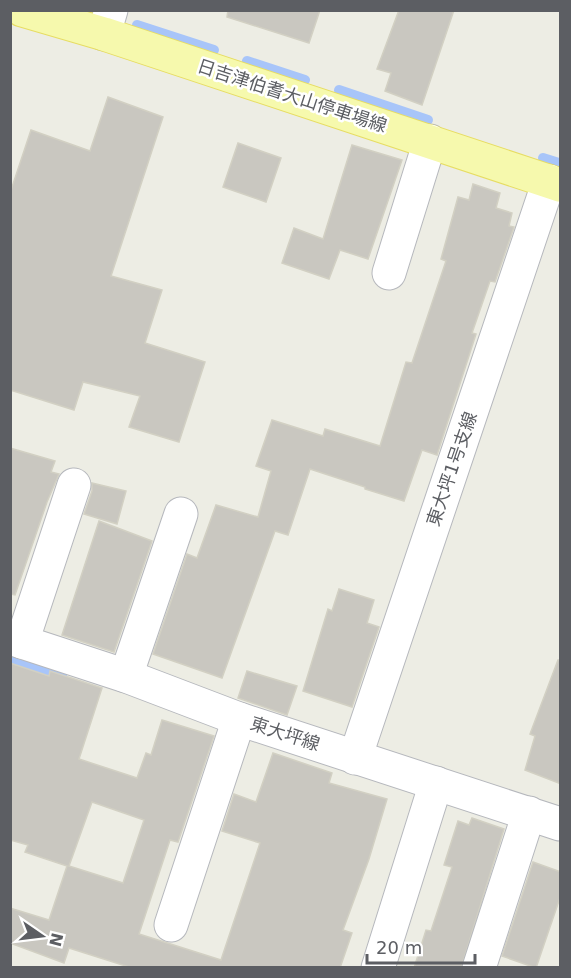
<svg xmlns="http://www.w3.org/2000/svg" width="571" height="978" font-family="'DejaVu Sans','Noto Sans JP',sans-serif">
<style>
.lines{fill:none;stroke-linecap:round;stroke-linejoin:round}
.stream{stroke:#a8c5f9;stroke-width:10}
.building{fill:#c9c7c0;stroke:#d2d0c3;stroke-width:1.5;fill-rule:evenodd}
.minor-casing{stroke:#b6b8bd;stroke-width:35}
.major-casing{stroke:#e7dd63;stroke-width:35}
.minor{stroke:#fff;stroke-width:33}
.major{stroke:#f6f9ad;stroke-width:33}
.labels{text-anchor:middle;stroke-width:5;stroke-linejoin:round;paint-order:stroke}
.street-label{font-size:18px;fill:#5c5e63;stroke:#fff}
</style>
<rect width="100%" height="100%" fill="#edede4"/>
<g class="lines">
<g class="stream">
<polyline points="137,25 214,50"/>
<polyline points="247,61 305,80"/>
<polyline points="339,90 428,120"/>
<polyline points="543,158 559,163"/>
<polyline points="10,660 62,676"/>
</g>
</g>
<g class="building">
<polygon points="228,10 320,10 309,43 227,17"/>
<polygon points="399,10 454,10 422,105 385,91 391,73 377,69"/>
<polygon points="108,97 163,117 111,276 162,290 145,343 205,362 179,442 129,427 140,396 83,382 74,410 10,390 10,193 31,130 90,151"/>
<polygon points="238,143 281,158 266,202 223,187"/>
<polygon points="352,145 402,160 368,259 340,250 329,279 282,263 294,228 323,239"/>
<polygon points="473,184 500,193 496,208 512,213 509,226 514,227 495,282 490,281 472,333 476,334 437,455 422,450 404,501 365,489 365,487 310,469 288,535 275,531 222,678 153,654 187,554 197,558 216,505 258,517 271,471 256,466 272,420 323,436 325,429 380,446 406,362 412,363 446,261 441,259 458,197 469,200"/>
<polygon points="10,448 55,461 51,472 59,474 47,502 15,595 10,594"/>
<polygon points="92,483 126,491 117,524 84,514 92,491"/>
<polygon points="99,521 152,541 114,652 62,635"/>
<polygon points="339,589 374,600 367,623 379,627 352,707 303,691 328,609 332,611"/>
<polygon points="558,660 561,660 561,784 525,770 535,736 530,734"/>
<path d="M 10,663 L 49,676 L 50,671 L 102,688 L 79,759 L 137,778 L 146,753 L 151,755 L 162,720 L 214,736 L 178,842 L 170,840 L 139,934 L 221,960 L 260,843 L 222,831 L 234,794 L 256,802 L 273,753 L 332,773 L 329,783 L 387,799 L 369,859 L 343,930 L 352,933 L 340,968 L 132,968 L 69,948 L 64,963 L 10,943 L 10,908 L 49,920 L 67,866 L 25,852 L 28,845 L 10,840 ZM 92,802 L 144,820 L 123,883 L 69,866 Z"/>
<polygon points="247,671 297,686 287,715 238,698"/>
<polygon points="472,818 504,829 461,968 414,968 426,930 431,931 452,867 444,865 458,821 469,825"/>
<polygon points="533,862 561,872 561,895 536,968 502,956"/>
</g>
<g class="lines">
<defs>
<g id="minor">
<polyline points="104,34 111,10"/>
<polyline points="389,273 430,141"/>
<polyline points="10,638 126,676 239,719 560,824"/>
<polyline points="22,642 74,485"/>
<polyline points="126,676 181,514"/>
<polyline points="355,758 549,181"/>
<polyline points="171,925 239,719"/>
<polyline points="378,968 436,783"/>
<polyline points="479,968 529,813"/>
</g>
<polyline id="major" points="22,10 104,34 560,185"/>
</defs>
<use href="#minor" class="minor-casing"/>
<use href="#major" class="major-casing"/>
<use href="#minor" class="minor"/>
<use href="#major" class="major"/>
</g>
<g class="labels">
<g class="street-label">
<text transform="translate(292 96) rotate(18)" y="6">日吉津伯耆大山停車場線</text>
<text transform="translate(452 469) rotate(-71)" y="6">東大坪1号支線</text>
<text transform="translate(285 734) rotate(18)" y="6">東大坪線</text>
</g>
</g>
<rect width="571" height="978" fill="none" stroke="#5c5e63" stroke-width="24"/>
<g transform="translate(42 936) rotate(104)" stroke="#ffffff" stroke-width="4.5" paint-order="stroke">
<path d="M0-4.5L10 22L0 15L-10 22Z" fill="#5c5e63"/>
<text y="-9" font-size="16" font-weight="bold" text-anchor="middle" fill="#5c5e63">N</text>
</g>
<path d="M367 954v9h108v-9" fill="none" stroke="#5c5e63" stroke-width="3"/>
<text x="376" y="954" font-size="18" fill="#5c5e63" stroke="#ffffff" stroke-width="4.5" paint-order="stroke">20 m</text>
</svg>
